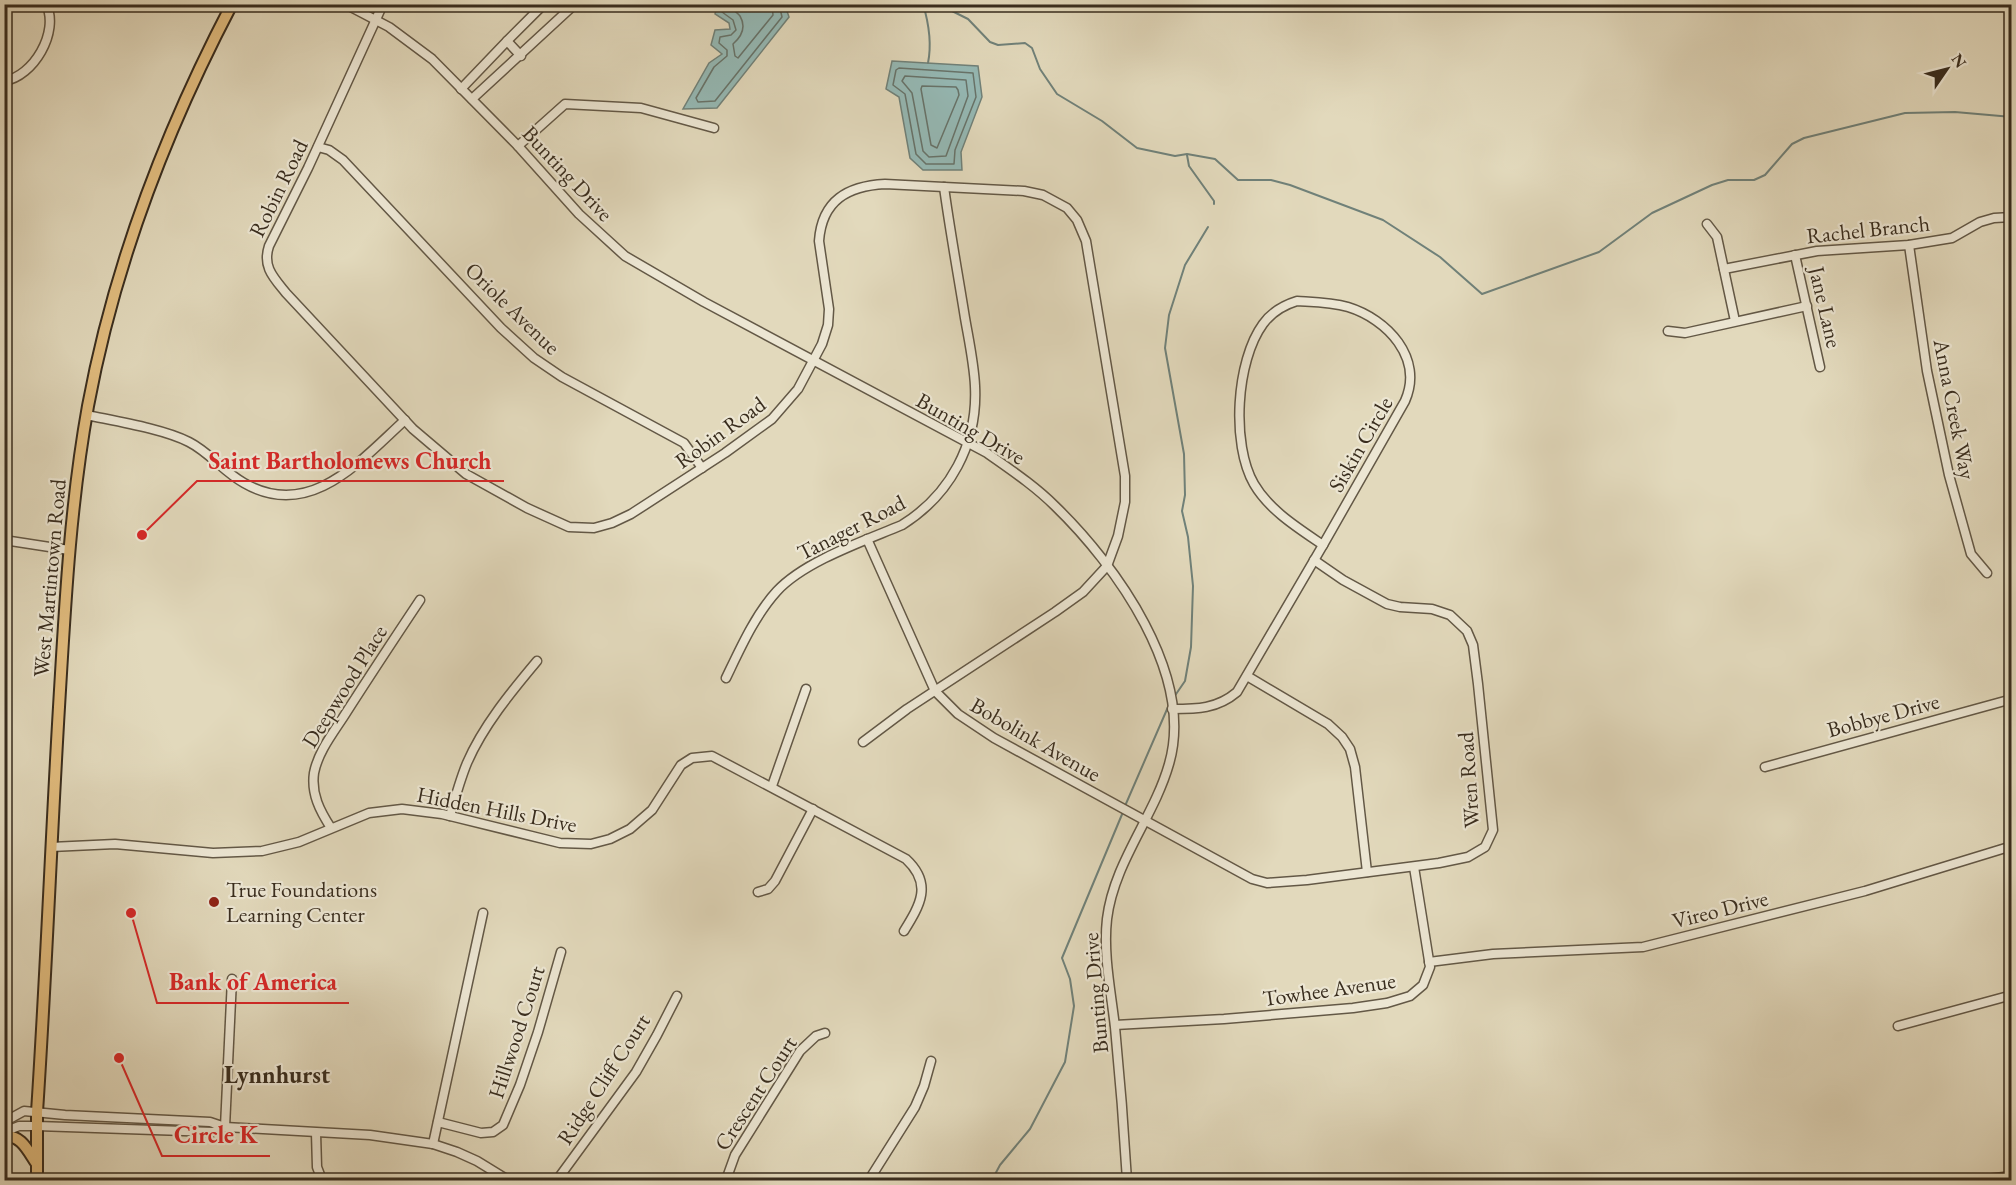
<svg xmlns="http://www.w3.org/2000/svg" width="2016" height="1185" font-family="'EB Garamond',serif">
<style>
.water{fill:#95b9b5;stroke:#708179;stroke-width:1.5}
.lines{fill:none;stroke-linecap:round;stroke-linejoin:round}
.shore{stroke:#67736a;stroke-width:1.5}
.stream{stroke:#708179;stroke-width:2}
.minor-casing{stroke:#635846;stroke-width:11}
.major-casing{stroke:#392d1e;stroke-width:14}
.minor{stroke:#ece6d3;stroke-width:8}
.major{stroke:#e1bc7e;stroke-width:10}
.poi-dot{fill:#8f2418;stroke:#ece6d3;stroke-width:2}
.labels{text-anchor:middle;stroke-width:4.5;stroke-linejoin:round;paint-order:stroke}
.street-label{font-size:22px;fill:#392d1e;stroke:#ece6d3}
.poi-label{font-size:22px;fill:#392d1e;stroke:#ece6d3;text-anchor:start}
.neighbourhood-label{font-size:24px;font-weight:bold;fill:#392d1e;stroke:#ece6d3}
.leader{fill:none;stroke:#d62828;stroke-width:2}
.callout-dot{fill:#d62828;stroke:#ece6d3;stroke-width:2}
.callout-label{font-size:24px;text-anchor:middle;font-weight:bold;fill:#d62828;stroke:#ece6d3;stroke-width:4.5;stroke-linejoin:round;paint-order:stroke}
</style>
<rect width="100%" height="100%" fill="#e2d9bc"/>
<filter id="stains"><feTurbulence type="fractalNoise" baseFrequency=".00333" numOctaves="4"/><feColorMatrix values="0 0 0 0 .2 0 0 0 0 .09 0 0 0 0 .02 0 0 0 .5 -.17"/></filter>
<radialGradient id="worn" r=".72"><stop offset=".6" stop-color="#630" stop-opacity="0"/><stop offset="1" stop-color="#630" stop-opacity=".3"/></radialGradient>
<g class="water">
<polygon points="717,5 785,5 789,17 717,108 683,109 709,63 722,54 711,45 715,30 730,29 729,23 715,14"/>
<polygon points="892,61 978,66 982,97 961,152 962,170 923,170 910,158 899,97 886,89"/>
</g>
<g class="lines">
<g class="shore">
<polyline points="723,4 722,12 733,20 736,30 731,35 720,37 719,43 727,50 727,56 714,67 696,98 698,102 715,101 782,17 779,4"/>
<path d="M 730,4 C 732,11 736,11 740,16 C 747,28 741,37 733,44 L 735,56 L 738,58 L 773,15 L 772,4"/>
<polygon points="899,68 973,73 976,97 955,150 954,164 926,164 916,154 905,94 893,85 896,70"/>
<polygon points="905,76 966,80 968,96 946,156 929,157 923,151 912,93 902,81"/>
<polygon points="922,86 956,87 958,90 959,95 937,148 931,145 921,89"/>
</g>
<g class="stream">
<path d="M 923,4 C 929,24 932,43 928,63"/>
<polyline points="938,4 968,19 990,42 998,45 1025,43 1032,48 1040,69 1057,94 1102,121 1137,148 1175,156 1187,154 1215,159 1238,180 1271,180 1290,185 1383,220 1440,257 1482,294 1599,252 1652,213 1712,185 1728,180 1754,180 1765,175 1792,144 1804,138 1905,113 1955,112 2012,117"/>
<polyline points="1187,155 1189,166 1214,201 1214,204"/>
<polyline points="1174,697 1185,681 1191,647 1193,586 1188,537 1182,511 1185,495 1184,454 1165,348 1169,315 1185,265 1208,227"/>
<polyline points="1125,806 1168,707"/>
<polyline points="992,1180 1000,1165 1030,1129 1065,1062 1074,1006 1070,979 1062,958 1123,812"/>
</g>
<defs>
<g id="minor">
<path d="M 345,4 L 389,27 L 432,59 L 518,146 L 579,214 L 625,256 L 704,302 L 987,453 C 1011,470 1035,486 1055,506 C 1116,565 1195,675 1169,764 C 1154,817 1114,862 1107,919 C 1103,954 1111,992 1115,1027 C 1120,1078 1124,1129 1127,1180"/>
<path d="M 383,4 L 308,168 L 269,246 C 262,267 274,278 286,293 L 413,429 L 466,474 L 527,508 L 569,527 L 594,528 L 612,523 L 631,514 L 725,453 L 772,419 L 798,389 L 822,344 L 828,325 L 829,309 L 819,241 C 822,200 848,186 885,184 L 1024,191 L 1043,195 L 1067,208 L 1077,220 L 1086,241 L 1125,476 L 1125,502 L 1118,536 L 1107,566 L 1083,592 L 1055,612 L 907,709 L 863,742"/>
<polyline points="507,41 521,56"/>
<path d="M 4,81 C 33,77 60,32 46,4"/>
<polyline points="461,89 507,41 544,4"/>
<polyline points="472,99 575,4"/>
<polyline points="518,146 565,104 641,108 714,128"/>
<polyline points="318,147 329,150 343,160 501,328 534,358 562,377 684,443 702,468"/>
<polyline points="1707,224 1717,237 1735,321"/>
<polyline points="1909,245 1927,371 1949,475 1971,554 1987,573"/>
<polyline points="1795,255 1820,367"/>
<polyline points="1724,269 1817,251 1909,245 1952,238 1980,222 1994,218 2012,217"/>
<path d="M 1297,301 C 1314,302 1331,302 1348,307 C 1387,319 1424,358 1405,401 L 1323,545 C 1298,528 1269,510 1254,484 C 1231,444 1236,361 1263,324 C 1271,313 1284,305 1297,301 Z"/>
<polyline points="1668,331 1685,333 1807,306"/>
<path d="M 87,415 C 115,421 164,429 189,442 C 209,452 224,472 244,483 C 310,521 360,461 405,420"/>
<polyline points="867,539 935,691 958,714 994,738 1252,879 1267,883 1307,880 1439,863 1468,857 1485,847 1493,830 1478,684 1473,645 1467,631 1450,615 1432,609 1400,607 1387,604 1343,580 1314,560"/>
<polyline points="4,540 69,550"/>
<polyline points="1247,676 1328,724 1342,737 1350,749 1355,767 1367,872"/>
<path d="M 726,678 C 740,649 755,615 777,591 C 805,561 864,541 902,525 C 950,495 978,444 975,386 C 974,364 969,341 965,318 C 958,274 950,231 944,187"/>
<path d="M 1172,709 C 1197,709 1217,709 1237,692 L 1323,545"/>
<polyline points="1765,767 2012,699"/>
<polyline points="772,786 806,689"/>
<path d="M 450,816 C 455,798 460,780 467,763 C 483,726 511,692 537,661"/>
<path d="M 331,828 C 320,811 311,794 314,773 C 318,752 333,733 344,716 C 369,677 394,639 420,600"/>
<path d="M 51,847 L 115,844 L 213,853 L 262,851 L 299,842 L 369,813 L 402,809 L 442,814 L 560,843 L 591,844 L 610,839 L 630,829 L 652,810 L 681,765 L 692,758 L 712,756 L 906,859 C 933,884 920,905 904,931"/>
<polyline points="758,892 768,889 775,881 813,809"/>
<polyline points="1429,962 1493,954 1643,947 1865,891 2012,846"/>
<polyline points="1115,1025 1224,1019 1353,1008 1387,1003 1410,996 1423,985 1430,967 1414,867"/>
<polyline points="1898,1026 2012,995"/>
<polyline points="4,1122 24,1111 65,1115 210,1122 225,1127 370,1135 433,1144 457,1152 477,1161 508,1180"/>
<polyline points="438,1122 481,1133 493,1132 503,1125 520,1085 538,1032 561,952"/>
<polyline points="225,1127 232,979"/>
<polyline points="4,1132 19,1126 37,1126 213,1132 225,1127"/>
<polyline points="316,1133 317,1167 322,1180"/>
<polyline points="433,1144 483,913"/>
<polyline points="557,1180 636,1072 657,1035 677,996"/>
<polyline points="726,1180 735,1155 800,1051 816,1036 825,1033"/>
<polyline points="869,1180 915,1107 924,1086 931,1061"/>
<polyline points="1979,1180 2012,1176"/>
</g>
<g id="major">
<path d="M 4,1137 C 21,1133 29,1153 37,1164"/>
<path d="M 37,1180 L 37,1112 C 46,977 51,842 59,707 C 65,606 70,506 88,406 C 114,266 166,130 232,4"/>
</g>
</defs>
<use href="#minor" class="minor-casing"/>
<use href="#major" class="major-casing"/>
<use href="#minor" class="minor"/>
<use href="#major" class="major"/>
</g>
<circle class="poi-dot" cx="214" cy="902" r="6"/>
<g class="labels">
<g class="street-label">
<text transform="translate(568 173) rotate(47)" y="8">Bunting Drive</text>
<text transform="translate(278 188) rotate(-64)" y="8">Robin Road</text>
<text transform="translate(1868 229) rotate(-6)" y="8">Rachel Branch</text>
<text transform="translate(1826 307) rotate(77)" y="8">Jane Lane</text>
<text transform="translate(513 308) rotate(44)" y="8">Oriole Avenue</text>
<text transform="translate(1955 409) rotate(79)" y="8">Anna Creek Way</text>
<text transform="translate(971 428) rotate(30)" y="8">Bunting Drive</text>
<text transform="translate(720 432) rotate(-36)" y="8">Robin Road</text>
<text transform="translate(1360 444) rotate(-60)" y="8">Siskin Circle</text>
<text transform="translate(851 527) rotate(-27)" y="8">Tanager Road</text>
<text transform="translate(49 578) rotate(-85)" y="8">West Martintown Road</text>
<text transform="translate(344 686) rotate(-58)" y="8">Deepwood Place</text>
<text transform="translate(1883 715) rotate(-15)" y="8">Bobbye Drive</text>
<text transform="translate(1036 739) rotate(30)" y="8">Bobolink Avenue</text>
<text transform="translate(1468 780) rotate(-94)" y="8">Wren Road</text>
<text transform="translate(497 809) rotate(11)" y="8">Hidden Hills Drive</text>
<text transform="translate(1720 909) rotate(-14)" y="8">Vireo Drive</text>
<text transform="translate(1329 989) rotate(-8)" y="8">Towhee Avenue</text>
<text transform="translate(1095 993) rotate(-95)" y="8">Bunting Drive</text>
<text transform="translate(516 1032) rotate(-72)" y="8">Hillwood Court</text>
<text transform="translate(603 1079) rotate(-57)" y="8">Ridge Cliff Court</text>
<text transform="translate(755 1093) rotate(-57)" y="8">Crescent Court</text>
</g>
<g class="poi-label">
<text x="226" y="897">True Foundations<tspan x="226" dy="25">Learning Center</tspan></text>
</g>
<g class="neighbourhood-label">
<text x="277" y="1083">Lynnhurst</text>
</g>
</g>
<path class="leader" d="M142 535L197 481H504M131 913L157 1003H349M119 1058L162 1156H270"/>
<g class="callout-dot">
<circle cx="142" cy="535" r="6"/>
<circle cx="131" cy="913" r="6"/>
<circle cx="119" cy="1058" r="6"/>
</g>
<g class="callout-label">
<text x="350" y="469">Saint Bartholomews Church</text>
<text x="253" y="990">Bank of America</text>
<text x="216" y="1143">Circle K</text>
</g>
<rect width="2016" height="1185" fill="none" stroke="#e2d9bc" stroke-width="24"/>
<rect x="6" y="6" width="2004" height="1173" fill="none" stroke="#392d1e" stroke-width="3"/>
<rect x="12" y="12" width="1992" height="1161" fill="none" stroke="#392d1e" stroke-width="1.5"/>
<g transform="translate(1947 69) rotate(55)" stroke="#ece6d3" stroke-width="4.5" paint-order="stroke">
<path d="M0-4.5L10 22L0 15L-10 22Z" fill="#392d1e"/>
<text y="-9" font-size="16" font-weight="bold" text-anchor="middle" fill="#392d1e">N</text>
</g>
<rect width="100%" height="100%" filter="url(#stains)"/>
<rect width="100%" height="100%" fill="url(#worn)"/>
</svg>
